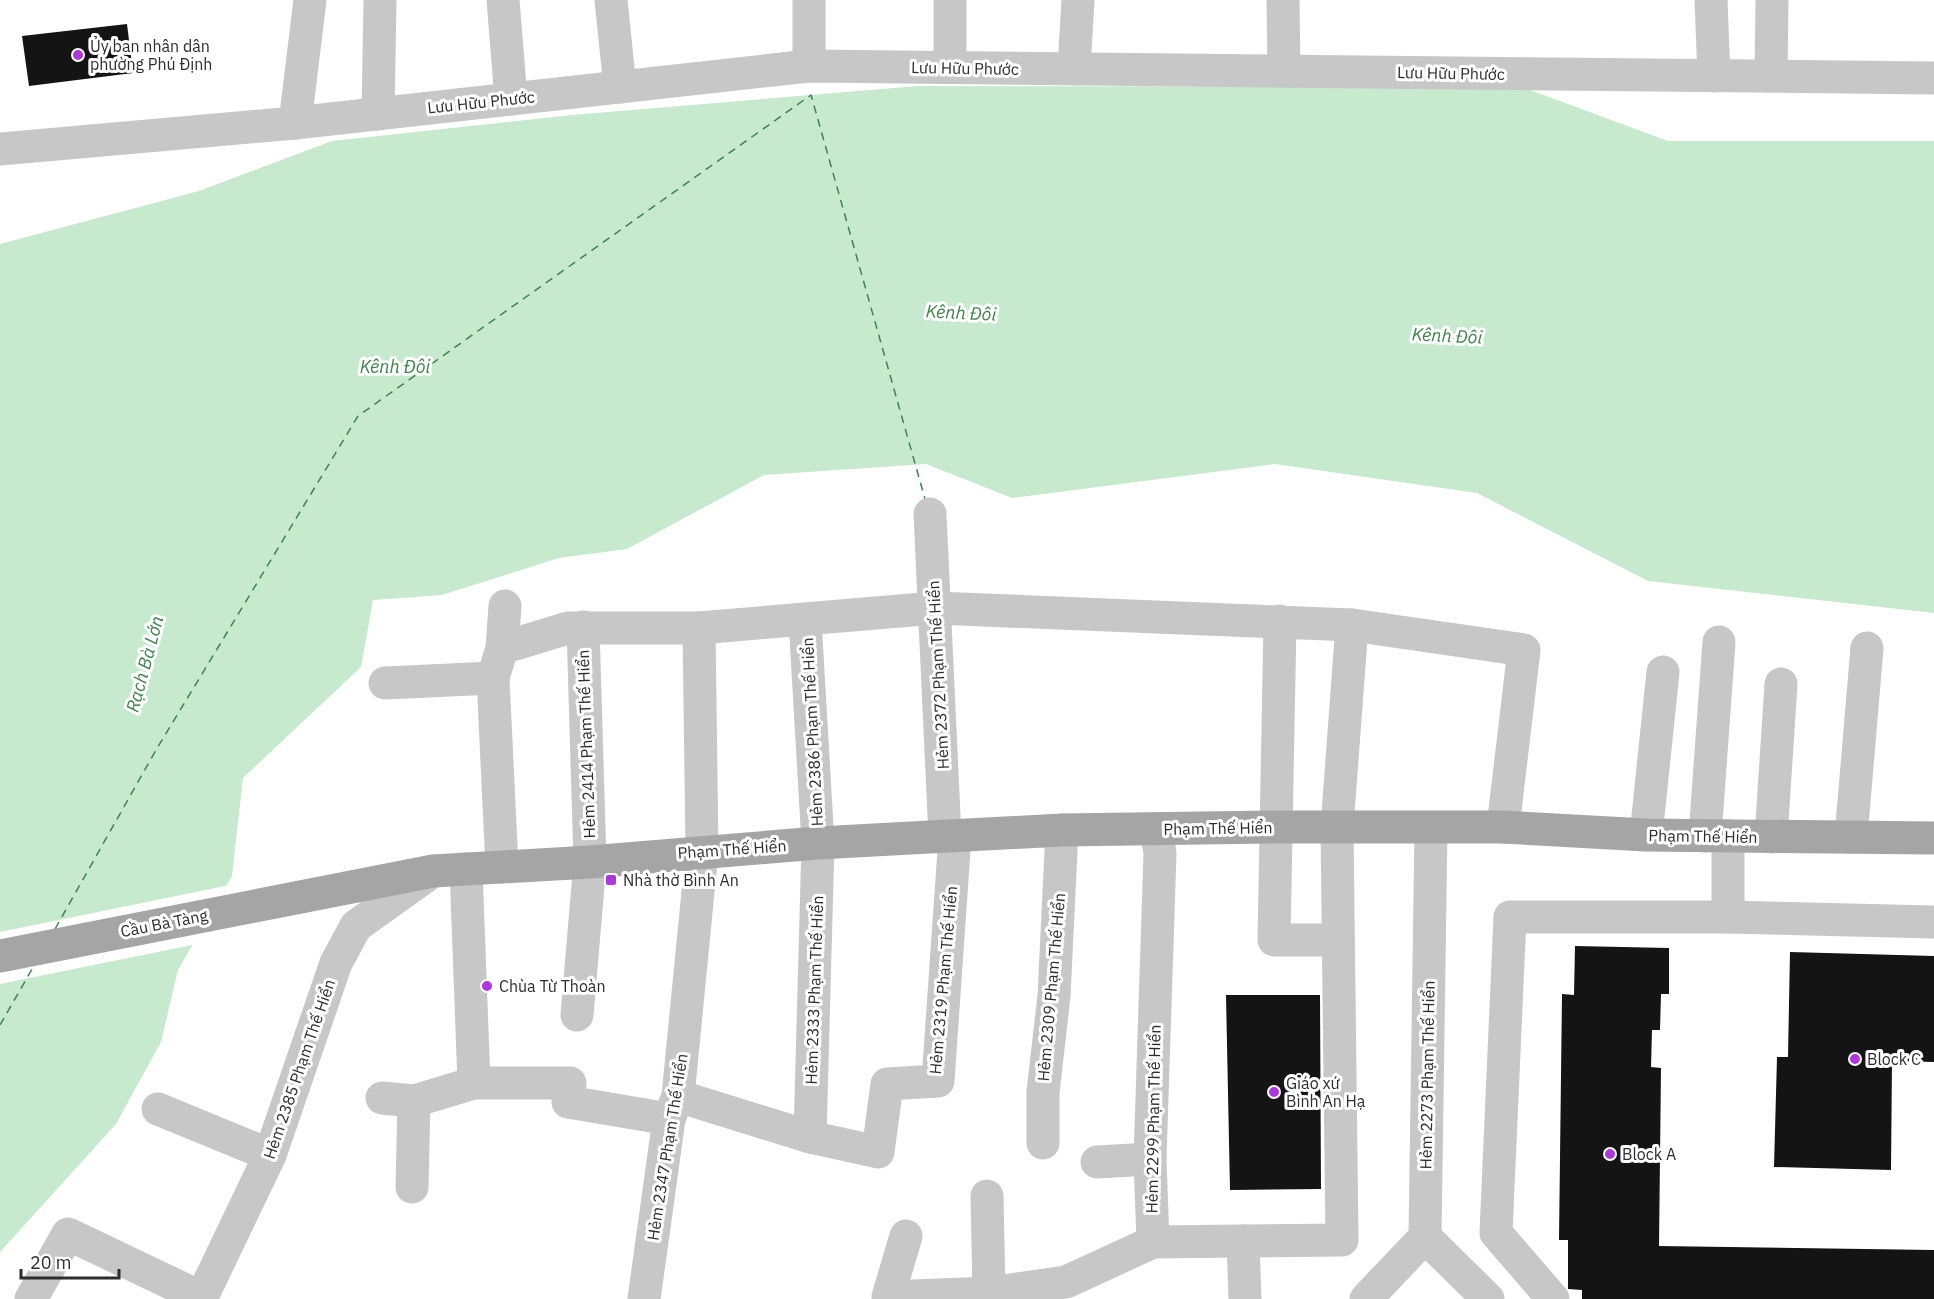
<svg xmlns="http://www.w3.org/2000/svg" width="1934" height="1299" font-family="'IBM Plex Sans',sans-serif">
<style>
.water{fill:#c7e9cd}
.pier{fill:#fff}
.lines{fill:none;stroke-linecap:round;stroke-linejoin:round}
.ferry{stroke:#3d844a;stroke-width:1.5;stroke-dasharray:8 6;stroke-linecap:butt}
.building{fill:#141414}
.minor{stroke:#c7c7c7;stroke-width:33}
.major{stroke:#a5a5a5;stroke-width:33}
.poi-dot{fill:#ad37dc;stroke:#fff;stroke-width:2}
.labels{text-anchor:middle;stroke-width:6;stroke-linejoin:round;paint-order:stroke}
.poi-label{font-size:16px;fill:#2d2d2d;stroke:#fff;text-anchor:start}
.street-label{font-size:16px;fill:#2d2d2d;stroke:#fff}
.water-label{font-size:18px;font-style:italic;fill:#3d844a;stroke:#fff}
</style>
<rect width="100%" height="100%" fill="#fff"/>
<polygon class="water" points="918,86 1522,87 1668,141 1934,141 1934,613 1648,581 1477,493 1275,464 1012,498 926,464 764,475 627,549 559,558 442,595 373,600 361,667 243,778 232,876 178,970 161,1042 116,1124 0,1252 0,244 199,191 332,141 572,115"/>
<polygon class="pier" points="230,885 197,944 0,984 0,932"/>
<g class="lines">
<g class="ferry">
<polyline points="55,929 156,750 358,416 811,95 925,499"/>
<polyline points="0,1025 35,964"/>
</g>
</g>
<g class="building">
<polygon points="127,24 133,73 29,86 22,36"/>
<polygon points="1575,946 1669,948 1669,994 1661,994 1660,1030 1652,1030 1651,1067 1661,1068 1659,1246 1934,1250 1934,1299 1582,1299 1582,1290 1568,1289 1568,1240 1559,1240 1562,994 1574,995"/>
<polygon points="1790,952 1934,956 1934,1062 1892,1061 1891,1170 1774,1167 1777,1057 1788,1057"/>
<polygon points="1226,995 1320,995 1321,1189 1230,1190"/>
</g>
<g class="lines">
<g class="minor">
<polyline points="503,0 511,99"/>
<polyline points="611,0 620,87"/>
<polyline points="809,0 809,66"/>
<polyline points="1283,0 1284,71"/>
<polyline points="1711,0 1714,76"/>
<polyline points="950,67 950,0"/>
<polyline points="1074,69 1078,0"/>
<polyline points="1771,76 1772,0"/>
<polyline points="378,114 380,0"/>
<polyline points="295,123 310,0"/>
<polyline points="0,149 295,123 809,66 1934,78"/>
<polyline points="930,514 945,837"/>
<polyline points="805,620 818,843 810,1137"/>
<polyline points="1280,621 1274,940 1338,940"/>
<polyline points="502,648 568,628 699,628 935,608 1352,625 1524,650 1503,827"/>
<polyline points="385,683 493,678"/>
<polyline points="1646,835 1663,672"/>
<polyline points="1705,836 1719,642"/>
<polyline points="1771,837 1781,684"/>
<polyline points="1851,837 1867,648"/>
<polyline points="502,867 493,678 502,648 505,606"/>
<polyline points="466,869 474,1083"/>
<polyline points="1728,917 1728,836"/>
<polyline points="577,1015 590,862 583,627"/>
<polyline points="678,1096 810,1137 878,1152 887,1084 938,1081 955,836"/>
<polyline points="382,1098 414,1101 474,1083 570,1083 568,1102 669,1119"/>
<polyline points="158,1109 270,1155"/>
<polyline points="1043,1143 1043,1092 1054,996 1062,830"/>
<polyline points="1097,1162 1150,1159"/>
<polyline points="412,1187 414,1101"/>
<polyline points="987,1196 989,1293"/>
<polyline points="906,1236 888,1297 989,1293 1066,1282 1153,1242 1150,1159 1160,853 1156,830"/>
<polyline points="1425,1237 1488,1299"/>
<polyline points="1153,1242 1243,1241"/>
<polyline points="31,1299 68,1234 202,1298"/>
<polyline points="201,1299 270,1155 336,963 356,926 433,871"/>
<polyline points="644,1299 669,1119 678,1096 702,851 699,628"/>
<polyline points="1245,1299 1243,1241 1342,1240 1337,827 1352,625"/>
<polyline points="1366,1299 1425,1237 1431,828"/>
<polyline points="1553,1299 1496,1233 1510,917 1728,917 1934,922"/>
</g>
<polyline class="major" points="0,956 433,871 590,862 818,843 1062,830 1274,827 1503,827 1646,835 1934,838"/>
</g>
<g class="poi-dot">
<circle cx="78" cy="55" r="6"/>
<rect x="605" y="874" width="12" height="12" rx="3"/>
<circle cx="487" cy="986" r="6"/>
<circle cx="1855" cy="1059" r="6"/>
<circle cx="1274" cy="1092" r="6"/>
<circle cx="1610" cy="1154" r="6"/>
</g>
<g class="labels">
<g class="poi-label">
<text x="90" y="52">Ủy ban nhân dân<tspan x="90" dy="18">phường Phú Định</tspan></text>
<text x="623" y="886">Nhà thờ Bình An</text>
<text x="499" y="992">Chùa Từ Thoàn</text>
<text x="1867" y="1065">Block C</text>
<text x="1286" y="1089">Giáo xứ<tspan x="1286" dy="18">Bình An Hạ</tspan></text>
<text x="1622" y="1160">Block A</text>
</g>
<g class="street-label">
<text transform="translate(965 68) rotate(1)" y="6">Lưu Hữu Phước</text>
<text transform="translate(1451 73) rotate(1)" y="6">Lưu Hữu Phước</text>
<text transform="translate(481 102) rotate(-6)" y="6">Lưu Hữu Phước</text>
<text transform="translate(938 675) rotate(-93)" y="6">Hẻm 2372 Phạm Thế Hiển</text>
<text transform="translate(812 732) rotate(-93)" y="6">Hẻm 2386 Phạm Thế Hiển</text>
<text transform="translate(586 744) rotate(-92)" y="6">Hẻm 2414 Phạm Thế Hiển</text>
<text transform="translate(1218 828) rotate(-1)" y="6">Phạm Thế Hiển</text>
<text transform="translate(1703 836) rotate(1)" y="6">Phạm Thế Hiển</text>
<text transform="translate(732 849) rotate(-4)" y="6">Phạm Thế Hiển</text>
<text transform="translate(164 923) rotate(-11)" y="6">Cầu Bà Tàng</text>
<text transform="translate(943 980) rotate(-85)" y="6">Hẻm 2319 Phạm Thế Hiển</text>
<text transform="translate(1051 987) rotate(-85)" y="6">Hẻm 2309 Phạm Thế Hiển</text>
<text transform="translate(814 990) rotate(-88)" y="6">Hẻm 2333 Phạm Thế Hiển</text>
<text transform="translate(299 1069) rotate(-71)" y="6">Hẻm 2385 Phạm Thế Hiển</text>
<text transform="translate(1427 1075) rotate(-89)" y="6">Hẻm 2273 Phạm Thế Hiển</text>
<text transform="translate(1153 1119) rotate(-89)" y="6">Hẻm 2299 Phạm Thế Hiển</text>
<text transform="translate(667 1147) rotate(-81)" y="6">Hẻm 2347 Phạm Thế Hiển</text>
</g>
<g class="water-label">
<text transform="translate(961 313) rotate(3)" y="6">Kênh Đôi</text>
<text transform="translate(1447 336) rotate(3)" y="6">Kênh Đôi</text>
<text x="395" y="373">Kênh Đôi</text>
<text transform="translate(145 664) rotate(-75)" y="6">Rạch Bà Lớn</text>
</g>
</g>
<path d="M21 1269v9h98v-9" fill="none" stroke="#2d2d2d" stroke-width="3"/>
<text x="30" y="1269" font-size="18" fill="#2d2d2d" stroke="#ffffff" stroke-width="4.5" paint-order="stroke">20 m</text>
</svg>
